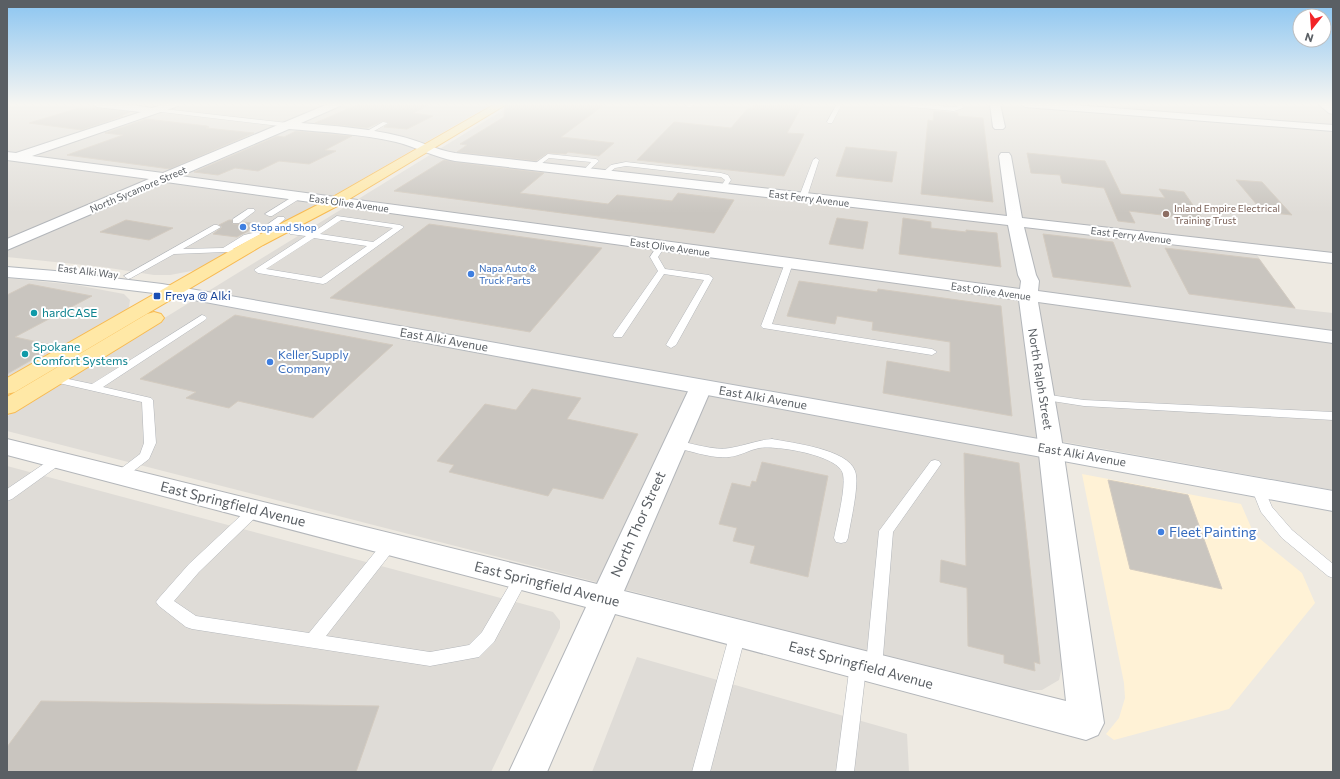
<svg xmlns="http://www.w3.org/2000/svg" width="1340" height="779" font-family="Commissioner,sans-serif">
<style>
.commercial{fill:#fff2d6}
.industrial{fill:#dfdcd7}
.building{fill:#c9c5bf;stroke:#d3cbc0}
.lines{fill:none;stroke-linecap:round;stroke-linejoin:round}
.lane-casing{stroke:#b3b6ba;stroke-width:1}
.street-casing{stroke:#b3b6ba;stroke-width:2}
.secondary-casing{stroke:#b4b8bd;stroke-width:2}
.primary-casing{stroke:#f8ba51;stroke-width:2}
.lane{fill:#fff;fill-rule:evenodd}
.street{fill:#fff;fill-rule:evenodd}
.secondary{fill:#fff;fill-rule:evenodd}
.primary{fill:#ffe8a6;fill-rule:evenodd}
.education-dot{fill:#8d6e63;stroke:#fff;stroke-width:1.5}
.shop-dot{fill:#3f7fe0;stroke:#fff;stroke-width:1.5}
.transit-dot{fill:#1a4fb4;stroke:#fff;stroke-width:1.5}
.culture-dot{fill:#0f9aa8;stroke:#fff;stroke-width:1.5}
.labels{text-anchor:middle;stroke-width:4;stroke-linejoin:round;paint-order:stroke}
.far-street-label{font-size:10px;fill:#5a5f64;stroke:#fff}
.far-education-label{font-size:10px;fill:#785e54;stroke:#fff;text-anchor:start}
.far-shop-label{font-size:10px;fill:#366cbe;stroke:#fff;text-anchor:start}
.transit-label{font-size:12px;fill:#164399;stroke:#fff;text-anchor:start}
.culture-label{font-size:12px;fill:#0d838f;stroke:#fff;text-anchor:start}
.street-label{font-size:12px;fill:#5a5f64;stroke:#fff}
.shop-label{font-size:12px;fill:#366cbe;stroke:#fff;text-anchor:start}
.near-street-label{font-size:14px;fill:#5a5f64;stroke:#fff}
.near-shop-label{font-size:14px;fill:#366cbe;stroke:#fff;text-anchor:start}
</style>
<rect width="100%" height="100%" fill="#eeeae2"/>
<polygon class="commercial" points="1082,474 1241,504 1254,534 1302,573 1315,603 1229,709 1114,740 1106,734 1119,718 1125,698 1124,683"/>
<g class="industrial">
<polygon points="7,104 492,104 345,189 213,263 197,270 170,275 154,275 103,267 7,257"/>
<polygon points="513,104 1333,104 1333,264 1257,255 1296,309 1333,313 1333,490 1037,437 1063,662 1059,680 1042,690 1017,690 7,431 7,417 13,411"/>
<polygon points="7,278 76,285 124,294 130,300 129,307 122,315 7,379"/>
<polygon points="7,466 553,612 560,621 560,628 491,772 7,772"/>
<polygon points="637,657 907,734 909,772 592,772"/>
</g>
<g class="building">
<polygon points="359,104 431,104 413,113 433,116 407,129 384,127 389,123 383,121 367,128 315,123"/>
<polygon points="508,104 605,104 561,137 614,143 599,156 568,152 566,154 548,153 536,161 457,152 467,145 460,144 504,117 505,107"/>
<polygon points="755,104 776,105 777,104 803,104 787,133 804,134 784,176 637,160 674,122 731,128 748,108 751,108"/>
<polygon points="92,106 97,108 130,112 120,116 123,116 82,130 29,123 79,108 92,109"/>
<polygon points="934,111 958,113 958,116 983,118 993,202 921,194 928,120 933,121"/>
<polygon points="146,119 207,126 209,127 206,128 254,133 170,169 67,155 123,135 105,133"/>
<polygon points="296,131 352,136 325,150 336,151 309,164 279,161 258,171 235,168 218,175 194,172 277,136 284,137"/>
<polygon points="846,147 897,152 892,182 836,176"/>
<polygon points="1027,153 1105,161 1121,194 1165,198 1159,189 1184,192 1203,220 1129,211 1135,223 1118,221 1104,188 1062,183 1060,175 1031,173"/>
<polygon points="444,160 455,162 544,173 520,193 608,204 617,195 672,201 678,193 734,200 714,233 394,191"/>
<polygon points="1236,180 1262,182 1292,215 1263,212"/>
<polygon points="837,218 868,222 863,249 829,244"/>
<polygon points="903,218 931,222 931,228 966,232 966,230 997,233 1001,267 899,254"/>
<polygon points="126,220 173,228 149,240 100,232"/>
<polygon points="229,220 232,220 233,224 239,224 243,222 261,224 237,237 213,234 222,227 219,225"/>
<polygon points="429,224 602,248 530,332 330,298"/>
<polygon points="1043,234 1113,242 1131,287 1053,277"/>
<polygon points="1165,248 1259,259 1295,308 1189,294"/>
<polygon points="799,281 877,292 878,289 1001,306 1012,416 883,393 887,361 950,372 950,342 872,330 873,322 837,316 835,324 787,316"/>
<polygon points="29,284 92,296 15,337 56,346 7,374 7,295"/>
<polygon points="235,315 393,345 313,418 238,401 229,408 186,398 196,392 140,379"/>
<polygon points="532,389 581,398 567,419 638,434 603,499 553,488 548,496 449,472 454,465 437,461 485,404 516,410"/>
<polygon points="964,453 1019,463 1040,664 1034,662 1035,671 1004,663 1004,655 968,646 967,588 940,582 941,560 966,566"/>
<polygon points="762,462 828,476 808,577 750,563 755,546 733,541 737,528 719,524 732,483 750,487 752,481 756,482"/>
<polygon points="1108,480 1188,495 1222,589 1130,569"/>
<polygon points="41,701 379,706 356,772 7,772 7,747"/>
</g>
<g class="lines">
<defs>
<g id="lane">
<polygon points="689,104 695,104 691,107 687,107 686,106"/>
<polygon points="837,104 842,104 832,123 828,123 827,122"/>
<polygon points="897,104 913,104 954,107 957,107 957,104 961,104 963,108 954,111 900,106"/>
<polygon points="155,108 288,123 291,125 288,127 153,111 153,109"/>
<polygon points="383,122 388,123 367,135 362,134"/>
<polygon points="548,154 596,159 599,161 585,174 582,172 591,162 549,158 537,167 533,167 533,165"/>
<polygon points="816,158 819,160 807,197 806,199 800,199 799,197 813,160"/>
<polygon points="626,162 721,173 728,175 731,180 725,189 723,190 720,188 725,180 721,177 626,166 615,168 606,175 601,174 611,165"/>
<polygon points="297,194 303,194 304,196 272,216 269,216 265,214"/>
<polygon points="248,209 254,209 255,211 239,223 233,223 233,219"/>
<path d="M 337,216 L 400,225 L 404,227 L 326,283 L 323,284 L 258,273 L 254,270 L 306,236 L 290,234 L 290,230 L 312,233 ZM 341,220 L 393,228 L 373,242 L 320,234 ZM 314,238 L 367,246 L 321,278 L 266,269 Z"/>
<polygon points="278,217 284,217 285,219 274,228 268,228 268,224"/>
<polygon points="214,225 217,225 221,227 183,249 223,248 244,235 257,232 261,234 233,249 242,250 243,252 242,254 225,252 174,254 131,278 128,279 124,276"/>
<polygon points="659,243 662,243 666,245 658,257 665,269 709,275 713,278 676,345 671,348 666,345 704,280 664,274 622,337 614,337 613,335 658,271 650,257"/>
<polygon points="789,260 793,263 772,324 932,349 937,352 932,355 763,328 761,326 785,263"/>
<polygon points="202,315 205,316 207,318 205,320 103,387 151,398 153,400 156,443 149,459 123,479 119,480 115,479 113,476 115,473 140,454 144,443 142,402 50,381 49,379 54,376 92,384"/>
<polygon points="1043,394 1084,400 1333,412 1333,420 1084,406 1039,399 1037,397 1039,395"/>
<path d="M 772,439 C 792,443 848,449 855,471 C 860,484 850,523 848,538 L 846,542 L 841,543 L 836,542 L 834,538 C 837,522 846,489 843,474 C 839,455 775,445 759,448 C 749,450 740,456 729,457 C 712,459 692,451 675,448 L 671,447 L 669,444 L 671,441 L 675,440 C 690,443 715,451 730,448 C 744,446 757,440 772,439 Z"/>
<polygon points="58,456 62,457 64,460 62,463 12,499 7,501 7,489 54,457"/>
<polygon points="935,460 939,461 941,464 893,532 882,668 880,673 874,675 868,673 866,668 854,772 836,772 850,664 852,659 858,657 864,659 866,664 879,531 931,461"/>
<polygon points="1257,482 1262,484 1272,507 1292,530 1333,564 1333,578 1328,576 1282,538 1261,512 1251,487 1252,484"/>
<polygon points="255,505 260,507 262,510 260,513 199,572 174,601 196,616 309,633 385,540 390,539 395,540 397,544 395,548 326,636 430,652 469,645 482,632 516,574 521,572 526,574 528,578 494,642 479,657 430,666 192,629 186,627 159,606 156,602 159,598 189,564 250,507"/>
<polygon points="738,626 744,628 746,633 710,772 692,772 730,633 732,628"/>
</g>
<g id="street">
<path d="M 92,104 L 126,104 L 152,108 L 165,104 L 179,104 L 178,106 L 32,156 L 163,173 L 328,104 L 341,104 L 340,106 L 301,123 C 334,126 367,128 399,136 C 418,140 436,150 455,153 L 1007,216 L 999,156 L 1001,153 L 1009,153 L 1011,156 L 1022,218 L 1333,253 L 1333,263 L 1024,227 L 1036,275 L 1039,281 L 1038,291 L 1333,331 L 1333,343 L 1038,302 L 1061,436 L 1104,723 L 1098,735 L 1086,740 L 615,614 L 547,772 L 509,772 L 586,607 L 7,455 L 7,439 L 597,584 L 690,387 L 693,382 L 701,380 L 709,382 L 712,387 L 624,591 L 1066,701 L 1037,436 L 1019,300 L 166,182 L 7,250 L 7,239 L 149,179 L 7,160 L 7,152 L 16,153 L 141,112 L 97,107 ZM 289,129 C 324,132 361,134 396,142 C 416,147 434,157 455,161 L 1008,225 L 1018,275 L 1021,281 L 1020,289 L 180,176 Z"/>
<polygon points="990,104 1000,104 1005,127 1003,129 995,129 993,127"/>
<polygon points="1020,104 1061,104 1333,125 1333,131 1025,107"/>
<polygon points="1318,104 1329,104 1333,106 1333,114 1329,113"/>
</g>
<polygon id="secondary" points="7,267 55,271 162,284 1333,491 1333,511 162,294 55,281 7,277"/>
<g id="primary">
<polygon points="495,104 507,104 341,204 263,245 15,392 7,394 7,378 251,239 331,198"/>
<polygon points="154,312 161,314 164,318 161,322 15,412 7,414 7,397 147,314"/>
</g>
</defs>
<use href="#lane" class="lane-casing"/>
<use href="#street" class="street-casing"/>
<use href="#secondary" class="secondary-casing"/>
<use href="#primary" class="primary-casing"/>
<use href="#lane" class="lane"/>
<use href="#street" class="street"/>
<use href="#secondary" class="secondary"/>
<use href="#primary" class="primary"/>
</g>
<linearGradient id="sky" x2="0" y2="1"><stop stop-color="#8bc5f1"/><stop offset="0.49" stop-color="#f7f6f2"/><stop offset="1" stop-color="#f7f6f2" stop-opacity="0"/></linearGradient>
<rect width="1340" height="213" fill="url(#sky)"/>
<circle class="education-dot" cx="1166" cy="214" r="4"/>
<g class="shop-dot">
<circle cx="243" cy="227" r="4"/>
<circle cx="471" cy="274" r="4"/>
<circle cx="270" cy="362" r="4"/>
<circle cx="1161" cy="532" r="4"/>
</g>
<rect class="transit-dot" x="153" y="292" width="8" height="8" rx="2"/>
<g class="culture-dot">
<circle cx="34" cy="313" r="4"/>
<circle cx="25" cy="354" r="4"/>
</g>
<g class="labels">
<g class="far-street-label">
<text transform="translate(138 189) rotate(-23)" y="4">North Sycamore Street</text>
<text transform="translate(809 198) rotate(7)" y="4">East Ferry Avenue</text>
<text transform="translate(349 203) rotate(8)" y="4">East Olive Avenue</text>
<text transform="translate(1131 235) rotate(7)" y="4">East Ferry Avenue</text>
<text transform="translate(670 247) rotate(8)" y="4">East Olive Avenue</text>
<text transform="translate(88 271) rotate(7)" y="4">East Alki Way</text>
<text transform="translate(991 291) rotate(8)" y="4">East Olive Avenue</text>
</g>
<g class="far-education-label">
<text x="1174" y="212">Inland Empire Electrical<tspan x="1174" dy="12">Training Trust</tspan></text>
</g>
<g class="far-shop-label">
<text x="251" y="231">Stop and Shop</text>
<text x="479" y="272">Napa Auto &amp;<tspan x="479" dy="12">Truck Parts</tspan></text>
</g>
<g class="transit-label">
<text x="165" y="300">Freya @ Alki</text>
</g>
<g class="culture-label">
<text x="42" y="317">hardCASE</text>
<text x="33" y="351">Spokane<tspan x="33" dy="14">Comfort Systems</tspan></text>
</g>
<g class="street-label">
<text transform="translate(444 340) rotate(10)" y="4">East Alki Avenue</text>
<text transform="translate(1040 379) rotate(81)" y="4">North Ralph Street</text>
<text transform="translate(763 398) rotate(10)" y="4">East Alki Avenue</text>
<text transform="translate(1082 455) rotate(10)" y="4">East Alki Avenue</text>
</g>
<g class="shop-label">
<text x="278" y="359">Keller Supply<tspan x="278" dy="14">Company</tspan></text>
</g>
<g class="near-street-label">
<text transform="translate(233 504) rotate(14)" y="5">East Springfield Avenue</text>
<text transform="translate(638 524) rotate(-66)" y="5">North Thor Street</text>
<text transform="translate(547 584) rotate(14)" y="5">East Springfield Avenue</text>
<text transform="translate(861 665) rotate(15)" y="5">East Springfield Avenue</text>
</g>
<g class="near-shop-label">
<text x="1169" y="537">Fleet Painting</text>
</g>
</g>
<rect width="1340" height="779" fill="none" stroke="#5a5f64" stroke-width="16"/>
<g transform="translate(1312 28) rotate(197)"><circle r="19" fill="#ffffff" stroke="#bdbfc1"/>
<path d="M0-3L7 15L0 10L-7 15Z" fill="#f22427"/>
<text y="-6" font-size="11" font-weight="bold" text-anchor="middle" fill="#5a5f64">N</text>
</g>
</svg>
